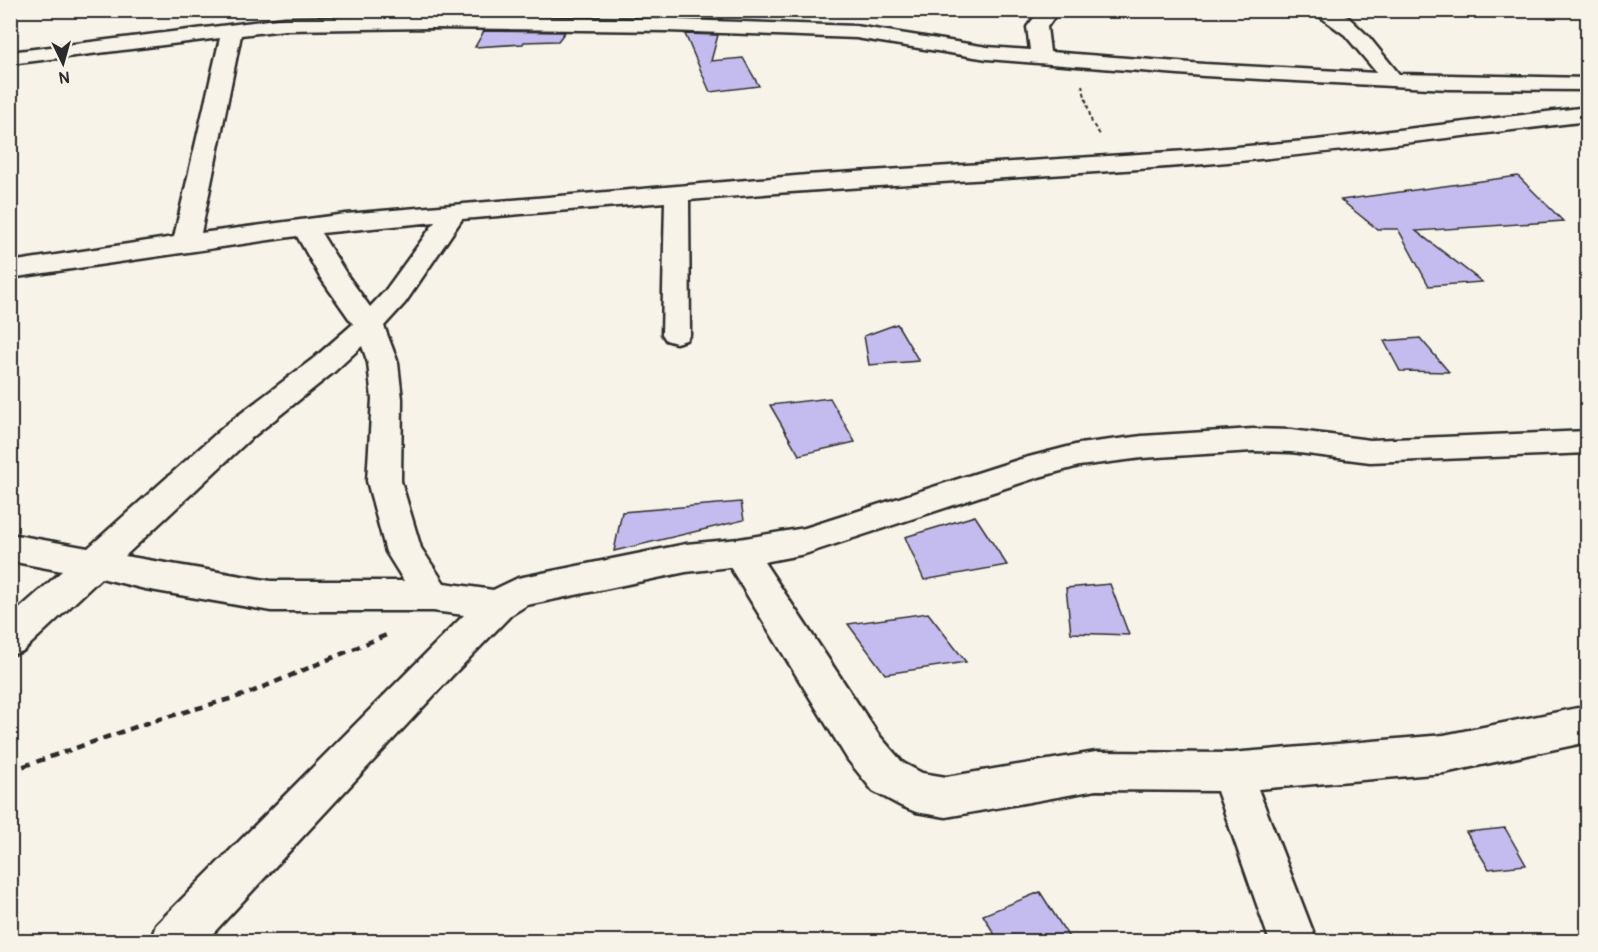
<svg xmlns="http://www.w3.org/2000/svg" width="1598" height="952" font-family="Pangolin,sans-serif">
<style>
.building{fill:#c4bcee;stroke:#2b2b2b;stroke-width:1.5}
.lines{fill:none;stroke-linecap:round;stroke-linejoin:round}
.minor-casing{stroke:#2b2b2b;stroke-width:5}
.path-far1{stroke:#2b2b2b;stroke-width:2;stroke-dasharray:4 3;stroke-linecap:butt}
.path{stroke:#2b2b2b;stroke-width:4.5;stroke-dasharray:8 6;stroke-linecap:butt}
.minor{fill:#f7f3e8;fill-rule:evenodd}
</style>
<rect width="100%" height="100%" fill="#f7f3e8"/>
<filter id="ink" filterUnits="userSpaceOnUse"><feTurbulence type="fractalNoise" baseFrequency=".0167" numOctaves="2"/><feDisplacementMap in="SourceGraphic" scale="12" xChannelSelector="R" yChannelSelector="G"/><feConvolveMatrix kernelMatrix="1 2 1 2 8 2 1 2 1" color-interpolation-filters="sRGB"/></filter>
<g filter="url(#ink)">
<g class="building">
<polygon points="494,10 580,10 576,16 492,15"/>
<polygon points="693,10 725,10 722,19 690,18"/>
<polygon points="484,31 565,32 558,41 524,42 523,44 475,47"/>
<polygon points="685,34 718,35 711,61 743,58 759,86 710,92"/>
<polygon points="1518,176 1563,221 1416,231 1482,282 1429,286 1398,229 1377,229 1341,200"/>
<polygon points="897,324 919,361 869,365 864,336"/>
<polygon points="1420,338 1449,372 1400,371 1384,341"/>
<polygon points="830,398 855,442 799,455 770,405"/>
<polygon points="741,502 744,520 614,551 622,512"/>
<polygon points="975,516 1007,565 924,580 905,537"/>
<polygon points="1110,584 1129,635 1071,633 1066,588"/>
<polygon points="928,613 966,662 885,674 848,624"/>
<polygon points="1505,828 1526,865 1489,869 1466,832"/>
<polygon points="1040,892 1072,942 999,942 983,915"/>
</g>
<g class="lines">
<defs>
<path id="minor" d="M 663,10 L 682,10 L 679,20 L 856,26 L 987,47 L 1030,50 L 1027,27 L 1040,10 L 1059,10 L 1047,27 L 1050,52 L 1204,64 L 1377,73 L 1345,35 L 1311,10 L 1337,10 L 1349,18 L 1368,36 L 1399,74 L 1588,78 L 1588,90 L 1448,89 L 1204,76 L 987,59 L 856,38 L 667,31 L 432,28 L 285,30 L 241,35 L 201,233 L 346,214 L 807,175 L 1203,150 L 1316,140 L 1588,107 L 1588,121 C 1460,136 1333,153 1205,164 C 1033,178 861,185 689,200 L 690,334 L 686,340 L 676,343 L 666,340 L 662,334 L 665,202 L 462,219 L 405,303 L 384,326 L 398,363 L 402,399 L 401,481 L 421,548 L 444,583 L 493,590 L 518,578 L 686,544 L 739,539 L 805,528 L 1021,459 L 1079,444 L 1142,436 L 1253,429 L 1291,430 L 1370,440 L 1588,431 L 1588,453 L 1370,462 L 1291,452 L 1253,451 L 1142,458 L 1079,466 L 1039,477 L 805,554 L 764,562 L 878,734 L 903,763 L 922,773 L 946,777 L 1096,752 L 1231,753 L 1444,735 L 1588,706 L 1588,742 L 1444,773 L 1258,789 L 1317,942 L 1270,942 L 1217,791 L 1096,790 L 946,817 L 916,812 L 901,806 L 873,791 L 848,760 L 730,567 L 686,572 L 527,605 L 511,615 L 451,677 L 205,942 L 150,942 L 156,925 L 464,615 L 433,611 L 271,611 L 145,589 L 101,578 L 23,651 L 10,655 L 10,617 L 62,571 L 10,561 L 10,534 L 88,548 L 227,424 L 314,358 L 353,324 L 320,277 L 297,236 L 10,278 L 10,262 L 174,237 L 220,38 L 10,64 L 10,52 L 285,18 L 432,16 L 660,19 ZM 435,222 L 385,291 L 370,307 L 347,275 L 321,233 ZM 362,346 L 368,363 L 372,399 L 367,481 L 386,552 L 404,581 L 271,581 L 125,556 L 249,440 L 334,372 Z"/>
</defs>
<use href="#minor" class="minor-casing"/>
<polyline class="path-far1" points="1082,85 1092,123 1101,136"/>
<polyline class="path" points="10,771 150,722 247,694 391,633"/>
<use href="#minor" class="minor"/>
</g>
</g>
<rect width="1598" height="952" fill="none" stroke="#f7f3e8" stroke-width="36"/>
<rect x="18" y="18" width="1562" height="916" fill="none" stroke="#2b2b2b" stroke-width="2" filter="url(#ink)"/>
<g transform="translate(63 63) rotate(175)" stroke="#f7f3e8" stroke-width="4.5" paint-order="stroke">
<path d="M0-4.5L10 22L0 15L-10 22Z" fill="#2b2b2b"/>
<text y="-9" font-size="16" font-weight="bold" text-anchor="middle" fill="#2b2b2b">N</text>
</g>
</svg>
